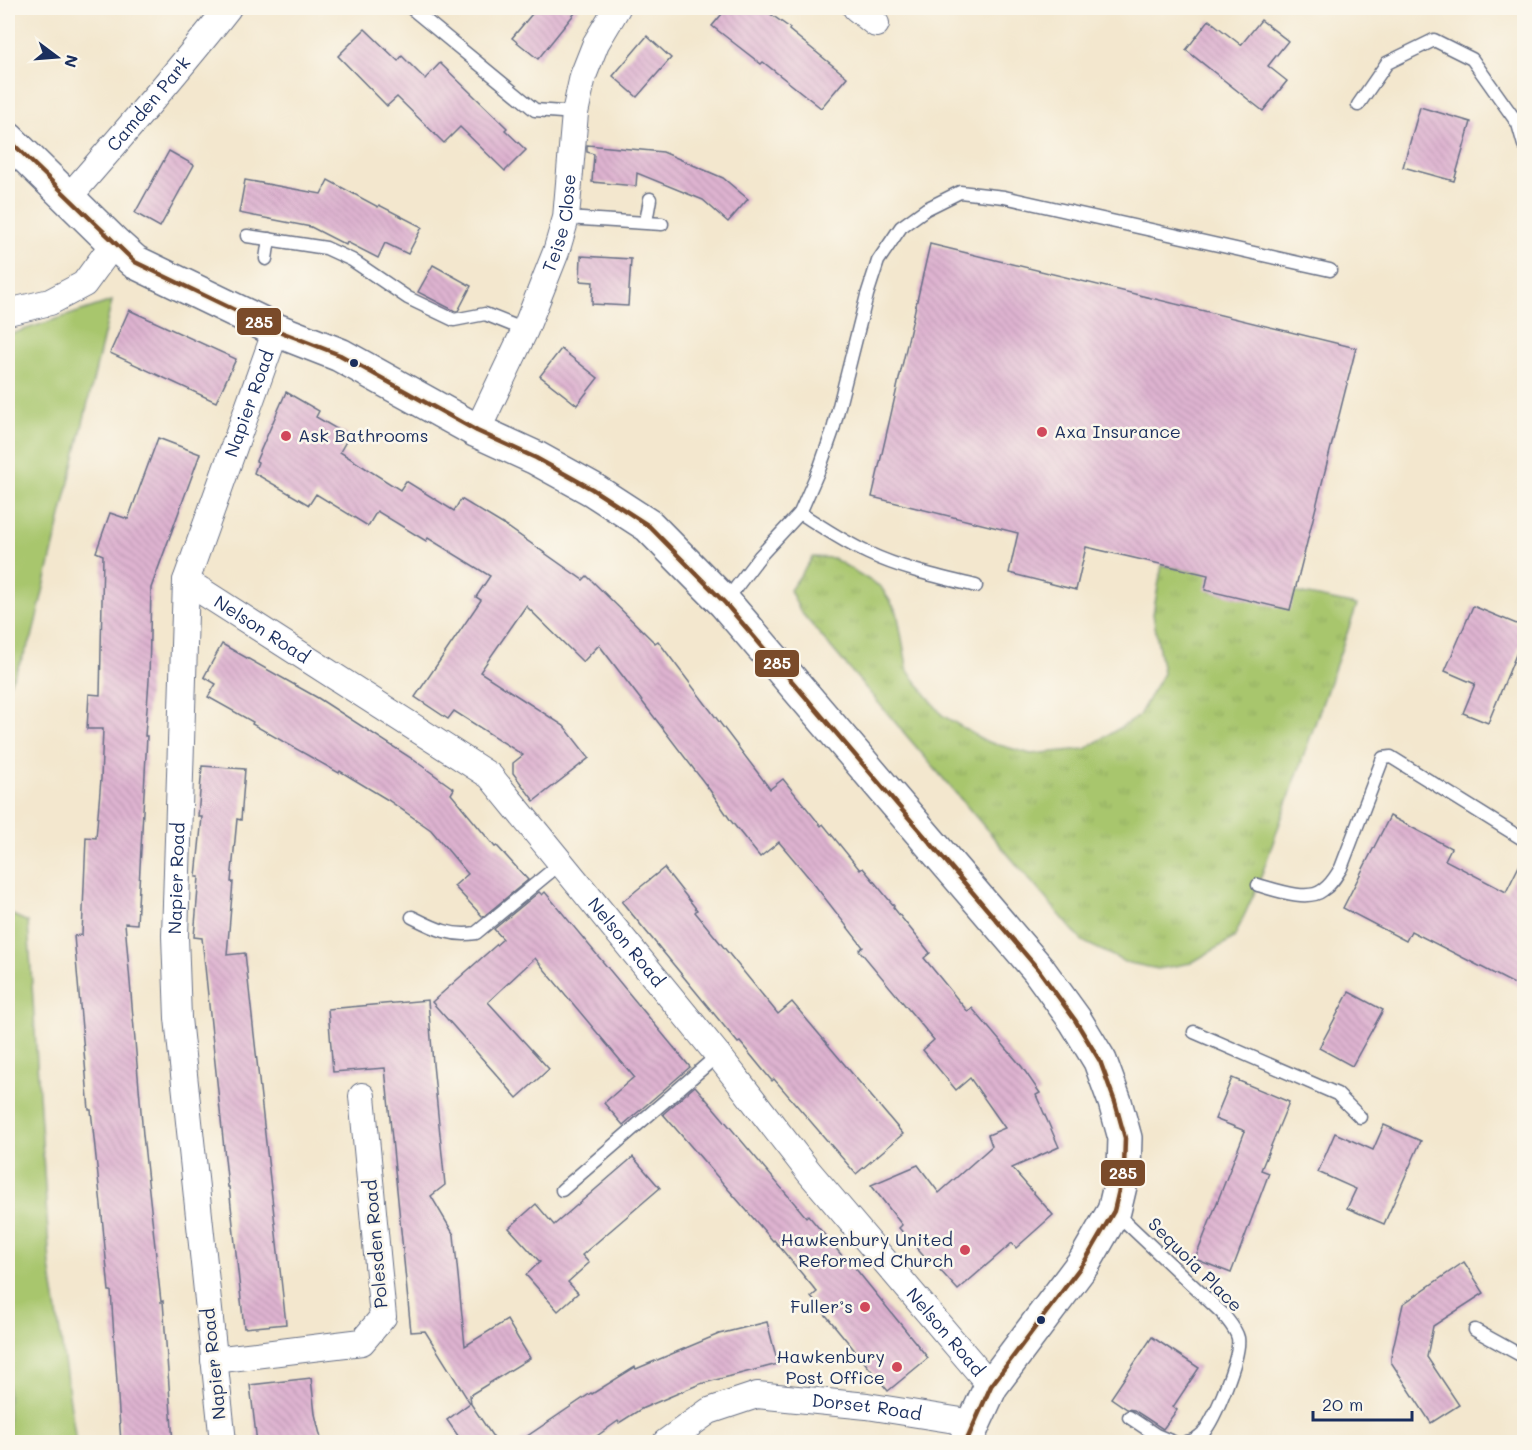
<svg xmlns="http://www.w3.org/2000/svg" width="1532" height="1450" font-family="Mali,sans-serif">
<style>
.grass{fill:url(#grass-tufts);stroke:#627a66;stroke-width:1.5}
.park{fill:#a8c66d;stroke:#627a66;stroke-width:1.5}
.building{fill:url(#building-back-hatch)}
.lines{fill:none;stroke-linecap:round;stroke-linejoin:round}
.lane-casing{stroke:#676f85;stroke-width:15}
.street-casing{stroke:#676f85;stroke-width:28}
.secondary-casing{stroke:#676f85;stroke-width:36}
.lane{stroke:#fff;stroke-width:12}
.street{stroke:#fff;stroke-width:26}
.secondary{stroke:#fff;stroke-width:33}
.bus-1-casing{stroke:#fbf7ec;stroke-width:9}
.bus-1{stroke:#7a4b2a;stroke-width:4.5}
.bus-dot{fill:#1b2f5e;stroke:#fbf7ec;stroke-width:2}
.poi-dot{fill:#d1495b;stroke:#fbf7ec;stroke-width:2}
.labels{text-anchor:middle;stroke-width:5;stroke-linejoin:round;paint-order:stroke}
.street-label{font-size:18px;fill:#1b2f5e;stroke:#fbf7ec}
.poi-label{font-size:18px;fill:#1b2f5e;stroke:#fbf7ec;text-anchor:end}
.line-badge{stroke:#fbf7ec;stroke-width:2}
.badge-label{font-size:16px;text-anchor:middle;font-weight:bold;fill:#fff}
</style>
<defs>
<pattern id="grass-tufts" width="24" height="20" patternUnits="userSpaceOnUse" patternTransform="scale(1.5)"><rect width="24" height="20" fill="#a8c66d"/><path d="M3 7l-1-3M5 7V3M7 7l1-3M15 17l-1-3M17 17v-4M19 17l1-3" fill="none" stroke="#90aa61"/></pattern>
<pattern id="building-back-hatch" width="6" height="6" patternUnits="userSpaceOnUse" patternTransform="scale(1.5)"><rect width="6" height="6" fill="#deb3d0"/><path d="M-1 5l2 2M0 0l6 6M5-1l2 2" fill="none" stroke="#be9ab5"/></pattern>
</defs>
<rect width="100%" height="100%" fill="#fbf7ec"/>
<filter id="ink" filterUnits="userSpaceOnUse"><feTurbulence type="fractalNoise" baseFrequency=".0167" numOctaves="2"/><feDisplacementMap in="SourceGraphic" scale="12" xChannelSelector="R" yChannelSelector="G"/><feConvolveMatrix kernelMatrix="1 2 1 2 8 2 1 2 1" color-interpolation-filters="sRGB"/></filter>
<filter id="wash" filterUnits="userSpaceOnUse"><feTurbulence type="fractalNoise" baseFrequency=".008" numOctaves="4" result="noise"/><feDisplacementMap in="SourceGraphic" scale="24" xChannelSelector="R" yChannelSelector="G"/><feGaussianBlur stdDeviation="1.35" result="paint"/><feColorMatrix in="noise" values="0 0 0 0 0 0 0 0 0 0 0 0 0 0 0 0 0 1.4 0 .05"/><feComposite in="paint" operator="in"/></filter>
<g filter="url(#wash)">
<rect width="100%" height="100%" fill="#f3e7ce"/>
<polygon class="grass" points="813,557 833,558 881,587 897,612 908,671 942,715 985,741 1031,754 1085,749 1138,717 1163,673 1153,614 1162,565 1357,605 1258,885 1234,938 1191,963 1158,969 1125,962 1082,941 800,611 790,590"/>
<g class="park">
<polygon points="112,301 32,638 8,687 8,335"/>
<polygon points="8,913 28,922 50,1265 76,1442 8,1442"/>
</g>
<g id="blocks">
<g class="building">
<polygon points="537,8 579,8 538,59 512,38"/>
<polygon points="727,8 762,8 790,28 789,30 847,77 821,108 763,62 761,64 712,26"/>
<polygon points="1209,20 1241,45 1261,20 1288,41 1268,66 1287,81 1263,111 1186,50"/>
<polygon points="365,29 398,61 402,56 425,79 440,63 507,128 505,130 526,150 505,171 460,127 444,143 397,97 387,106 338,56"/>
<polygon points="647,36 671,58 637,97 613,76"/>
<polygon points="1420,107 1471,122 1454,181 1403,167"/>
<polygon points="587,145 663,152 723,178 748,199 728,222 703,200 637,173 636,186 592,182 594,154 587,152"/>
<polygon points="169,151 194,165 160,227 135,213"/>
<polygon points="245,180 321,194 328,180 378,207 379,205 422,227 408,254 385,243 378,258 347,242 346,245 311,227 239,213"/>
<polygon points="930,244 1356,348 1290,610 1205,590 1208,575 1086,547 1076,590 1009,573 1018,533 872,497"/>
<polygon points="581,256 631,259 628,306 592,304 593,282 580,281"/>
<polygon points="433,265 471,286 458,311 455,311 418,292"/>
<polygon points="129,310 236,359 216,402 110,353"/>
<polygon points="561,349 598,378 577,405 540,376"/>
<polygon points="286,392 319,411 316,417 349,436 340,452 400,490 406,481 454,511 461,499 509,528 583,580 587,576 655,643 658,641 770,789 783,779 821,826 823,824 860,870 863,868 894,906 893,907 930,953 924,958 968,1012 972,1008 1022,1067 1040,1093 1036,1095 1059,1147 1012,1168 1053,1215 1016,1248 1012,1243 958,1290 929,1258 927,1260 899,1228 902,1225 871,1185 918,1165 939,1193 992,1146 988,1135 1005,1128 970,1078 956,1090 923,1050 934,1040 859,950 863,947 810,879 779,842 760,857 731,821 709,789 599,645 583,662 526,606 480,672 564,726 589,758 534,801 513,773 513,763 523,755 454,711 448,719 415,697 481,600 476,597 490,576 428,538 426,541 377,511 368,526 316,494 309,505 254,473 258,462 256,461"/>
<polygon points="158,438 200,454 151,588 149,680 145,736 147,736 137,924 125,923 143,1135 161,1302 163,1301 173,1443 121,1443 111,1291 109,1291 101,1205 91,1110 89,1110 74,936 82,935 86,837 96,838 101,779 103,729 87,729 89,694 100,695 103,555 96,552 110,513 128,519"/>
<polygon points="1473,606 1524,627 1524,635 1488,723 1463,713 1475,684 1445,671"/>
<polygon points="222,644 318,698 411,758 454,789 451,794 495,847 497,846 528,880 483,917 454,886 468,874 431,830 388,800 340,771 339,773 252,724 253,722 208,697 216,684 204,677"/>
<polygon points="202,766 245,769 241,820 237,819 231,882 233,882 227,955 245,953 286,1324 244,1328 229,1187 228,1187 202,938 194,937 199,877 196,877 202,817 198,817"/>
<polygon points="1390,816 1451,848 1445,860 1506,892 1524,856 1524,989 1411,931 1406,941 1343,908"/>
<polygon points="664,868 697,910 695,912 778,1014 792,1002 903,1134 856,1174 774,1079 772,1081 740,1042 738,1043 622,902"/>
<polygon points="539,892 542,895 545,892 690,1067 623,1125 604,1103 634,1077 535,958 488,1002 549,1069 517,1098 432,1002 503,939 494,929"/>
<polygon points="1349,992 1383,1010 1352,1066 1319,1048"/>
<polygon points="428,1000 433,1064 445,1185 431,1196 454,1235 465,1346 507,1320 530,1358 470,1395 471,1404 497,1443 463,1443 447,1420 470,1403 425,1331 411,1332 385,1068 333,1072 328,1009"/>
<polygon points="1232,1078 1289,1102 1261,1170 1269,1173 1231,1273 1195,1259 1245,1131 1215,1119"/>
<polygon points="695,1086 806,1217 808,1215 849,1264 851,1263 928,1358 888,1391 811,1297 817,1292 774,1240 773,1241 663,1114"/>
<polygon points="1384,1125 1421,1141 1384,1224 1347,1208 1356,1189 1318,1172 1335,1133 1373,1150"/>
<polygon points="633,1157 660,1188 582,1255 589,1263 568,1282 578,1293 558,1311 526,1275 540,1262 509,1228 536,1204 554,1225"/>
<polygon points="1464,1262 1484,1293 1433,1326 1427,1357 1459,1405 1431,1423 1391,1362 1391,1357 1403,1304"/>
<polygon points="767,1322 778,1364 700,1384 688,1389 641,1409 619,1423 618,1421 587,1443 517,1443 591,1393 592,1394 635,1367 636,1369 719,1334"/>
<polygon points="1152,1337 1199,1368 1173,1407 1177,1410 1163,1429 1134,1410 1127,1409 1111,1398"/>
<polygon points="311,1378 315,1414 322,1443 257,1443 250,1385"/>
</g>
</g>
</g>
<g filter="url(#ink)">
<use href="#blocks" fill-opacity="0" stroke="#676f85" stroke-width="1.5"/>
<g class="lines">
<defs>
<g id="lane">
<polyline points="411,8 535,110 575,113"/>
<polyline points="1358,105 1387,63 1434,40 1472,59 1518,124 1524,145"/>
<polyline points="566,218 662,224"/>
<polyline points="646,222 650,199"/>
<polyline points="247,236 326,248 352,260 408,298 454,320 485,314 525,330"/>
<polyline points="266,259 269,239"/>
<path d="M 800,513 C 822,527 844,542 868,553 C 902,569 939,577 976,586"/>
<polyline points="725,602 760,556 800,513 820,467 833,430 867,295 878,261 901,227 926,209 960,192 1004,197 1330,270"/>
<path d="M 1258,885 C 1276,890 1308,902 1323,890 C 1331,885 1336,876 1341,868 L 1383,758 L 1391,757 L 1524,840"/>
<path d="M 412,917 C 434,928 450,937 476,933 L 561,863"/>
<polyline points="1194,1032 1337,1094 1360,1117"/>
<polyline points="562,1190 718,1055"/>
<path d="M 1115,1212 L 1223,1314 C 1228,1321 1236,1329 1238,1338 C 1241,1356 1215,1419 1203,1433 C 1198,1438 1193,1441 1187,1442"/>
<polyline points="1475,1330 1524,1357"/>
<polyline points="1129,1417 1156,1435 1173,1442"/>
</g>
<g id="street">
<polyline points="856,8 876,24"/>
<path id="s1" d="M 68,198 C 122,136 177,73 228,8"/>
<polyline points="8,312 50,302 84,284 114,243"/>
<path id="s2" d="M 477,431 L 525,330 L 556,252 L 566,218 L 575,113 L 583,76 L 596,43 L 617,8"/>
<path id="s3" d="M 186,581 L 490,776 L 718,1055 L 809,1172 L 991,1386"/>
<polyline points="214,1360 362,1342 383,1317 362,1096"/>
<path id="s4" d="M 223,1442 L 178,1018 L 175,936 L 186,581 L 276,330"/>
<path id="s5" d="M 666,1442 L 709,1411 L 757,1395 L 867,1406 L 974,1423"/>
</g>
<polyline id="secondary" points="8,139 114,243 135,262 276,330 340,355 477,431 536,458 592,489 649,526 725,603 1038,969 1075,1020 1100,1061 1115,1102 1125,1138 1124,1169 1114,1211 1085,1261 991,1386 974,1423 966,1442"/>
</defs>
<use href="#lane" class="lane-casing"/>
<use href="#street" class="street-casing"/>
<use href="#secondary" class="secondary-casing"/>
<use href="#lane" class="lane"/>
<use href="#street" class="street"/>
<use href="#secondary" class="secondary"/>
<defs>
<polyline id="bus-1" points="8,139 135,262 276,330 340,355 477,431 536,458 592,489 649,526 725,603 1038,969 1075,1020 1100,1061 1115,1102 1125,1138 1124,1169 1114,1211 1085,1261 991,1386 966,1442"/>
</defs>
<use href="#bus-1" class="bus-1-casing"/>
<use href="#bus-1" class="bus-1"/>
</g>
</g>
<g class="bus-dot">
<circle cx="354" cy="363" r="5"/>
<circle cx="1041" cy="1320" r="5"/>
</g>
<g class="poi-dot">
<circle cx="1042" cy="432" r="6"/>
<circle cx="286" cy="436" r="6"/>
<circle cx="965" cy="1250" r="6"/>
<circle cx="865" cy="1307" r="6"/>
<circle cx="897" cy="1367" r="6"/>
</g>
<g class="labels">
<g class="street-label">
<text dy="6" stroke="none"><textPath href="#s1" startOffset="124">Camden Park</textPath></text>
<text dy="6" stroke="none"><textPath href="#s2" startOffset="225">Teise Close</textPath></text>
<text dy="6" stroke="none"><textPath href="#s4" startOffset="1052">Napier Road</textPath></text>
<text dy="6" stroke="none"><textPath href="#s3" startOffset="90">Nelson Road</textPath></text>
<text dy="6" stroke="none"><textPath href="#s4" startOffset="566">Napier Road</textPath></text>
<text dy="6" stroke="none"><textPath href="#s3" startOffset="576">Nelson Road</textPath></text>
<text transform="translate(376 1244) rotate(-95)" y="6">Polesden Road</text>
<text transform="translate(1195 1265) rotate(45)" y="6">Sequoia Place</text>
<text dy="6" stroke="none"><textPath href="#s3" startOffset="1080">Nelson Road</textPath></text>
<text transform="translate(214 1364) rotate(-96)" y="6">Napier Road</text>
<text dy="6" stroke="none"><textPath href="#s5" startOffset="214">Dorset Road</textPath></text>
</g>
<g class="poi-label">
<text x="1054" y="438" text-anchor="start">Axa Insurance</text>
<text x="298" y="442" text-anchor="start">Ask Bathrooms</text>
<text x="953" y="1246">Hawkenbury United<tspan x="953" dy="21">Reformed Church</tspan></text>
<text x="853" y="1313">Fuller’s</text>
<text x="885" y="1363">Hawkenbury<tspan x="885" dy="21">Post Office</tspan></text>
</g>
</g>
<g class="line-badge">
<rect x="236" y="307" width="46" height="29" rx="6" fill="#7a4b2a"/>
<rect x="754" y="649" width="46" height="29" rx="6" fill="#7a4b2a"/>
<rect x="1100" y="1159" width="46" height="28" rx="6" fill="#7a4b2a"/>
</g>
<g class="badge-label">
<text x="259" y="328">285</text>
<text x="777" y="669">285</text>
<text x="1123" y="1179">285</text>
</g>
<rect width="1532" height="1450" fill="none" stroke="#fbf7ec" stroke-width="30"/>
<g transform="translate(57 57) rotate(106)" stroke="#fbf7ec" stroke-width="4.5" paint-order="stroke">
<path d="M0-4.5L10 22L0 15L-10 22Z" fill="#1b2f5e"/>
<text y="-9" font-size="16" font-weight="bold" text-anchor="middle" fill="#1b2f5e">N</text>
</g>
<path d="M1313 1411v9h99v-9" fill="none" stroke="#1b2f5e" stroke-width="3"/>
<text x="1322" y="1411" font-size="18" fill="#1b2f5e" stroke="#fbf7ec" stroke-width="4.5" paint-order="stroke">20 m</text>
</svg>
